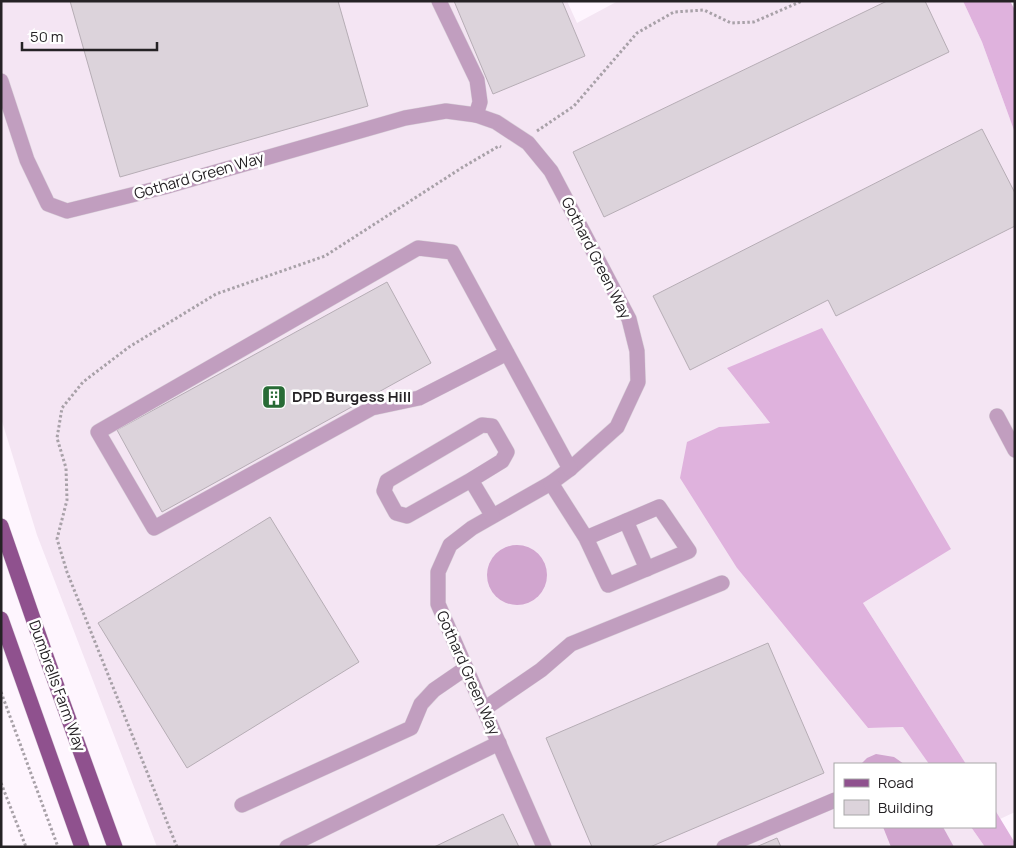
<svg xmlns="http://www.w3.org/2000/svg" width="1016" height="848" font-family="Manrope,sans-serif">
<style>
.built{fill:#f4e5f3}
.forest{fill:#dfb2dd}
.water{fill:#d1a5cf}
.building{fill:#dcd3db;stroke:#b6adb5}
.lines{fill:none;stroke-linecap:round;stroke-linejoin:round}
.minor-casing{stroke:#dbd3db;stroke-width:16}
.major-casing{stroke:#dbd3db;stroke-width:16}
.path{stroke:#a8a1a8;stroke-width:3;stroke-dasharray:2.5 2.5;stroke-linecap:butt}
.minor{stroke:#c19ebf;stroke-width:15}
.major{stroke:#8f518e;stroke-width:15}
.labels{text-anchor:middle;stroke-width:5;stroke-linejoin:round;paint-order:stroke}
.street-label{font-size:15px;fill:#252225;stroke:#fff}
.poi-label{font-size:15px;font-weight:bold;fill:#252225;stroke:#fff;text-anchor:start}
</style>
<rect width="100%" height="100%" fill="#fef5fe"/>
<polygon class="built" points="1,1 567,1 577,23 618,1 963,1 982,42 1015,133 1015,812 1000,819 995,810 995,764 966,764 863,603 950,549 727,368 770,423 719,427 737,568 868,728 904,727 929,764 835,764 835,827 971,827 985,847 157,847 37,535 1,418"/>
<g class="forest">
<polygon points="963,1 1010,1 1015,10 1015,133 982,42"/>
<polygon points="822,328 951,549 863,603 966,764 929,764 903,727 868,728 737,568 680,478 687,442 719,427 770,423 727,368"/>
<polygon points="995,810 1015,843 1015,847 985,847 971,827 995,827"/>
</g>
<g class="water">
<circle cx="517" cy="575" r="30"/>
<polygon points="876,754 894,757 904,764 861,764 867,758"/>
<polygon points="883,827 943,827 954,847 891,847"/>
</g>
<g class="building">
<polygon points="70,1 338,1 368,106 120,177"/>
<polygon points="454,1 562,1 585,56 493,94"/>
<polygon points="887,1 925,1 949,52 604,217 573,152"/>
<polygon points="982,129 1015,193 1015,226 836,316 828,300 690,370 653,296"/>
<polygon points="387,282 431,363 162,512 117,430"/>
<polygon points="270,517 359,662 187,768 98,623"/>
<polygon points="768,643 824,773 650,847 592,847 546,738"/>
<polygon points="503,814 519,847 434,847"/>
<polygon points="777,838 781,847 756,847"/>
</g>
<g class="lines">
<defs>
<g id="minor">
<polyline points="439,1 477,80 480,102 476,115"/>
<polyline points="1,81 27,160 48,204 67,211 164,187 405,118 446,111 476,115 496,122 528,143 551,171 629,319 637,351 638,382 617,427 570,469 551,483 472,528 450,545 438,572 438,604 544,847"/>
<path d="M 507,353 L 419,398 L 372,408 L 154,528 L 98,432 L 418,248 L 452,252 C 491,324 531,397 570,469"/>
<polyline points="997,416 1015,450"/>
<polyline points="471,480 407,516 396,513 384,491 387,481 482,425 492,426 507,452 502,461 471,480 492,515"/>
<polyline points="551,483 586,538 608,585 689,551 659,507 586,538"/>
<polyline points="626,521 647,569"/>
<polyline points="484,709 541,670 571,644 722,583"/>
<polyline points="242,805 411,728 421,704 434,690 466,668"/>
<polyline points="287,847 499,743"/>
<polyline points="724,847 835,800"/>
</g>
<g id="major">
<polyline points="1,526 47,659 115,847"/>
<polyline points="1,619 82,847"/>
</g>
</defs>
<use href="#minor" class="minor-casing"/>
<use href="#major" class="major-casing"/>
<g class="path">
<polyline points="537,131 574,106 637,33 674,12 704,10 731,23 754,22 802,1"/>
<polyline points="1,692 58,847"/>
<polyline points="1,783 26,847"/>
<polyline points="177,847 67,572 57,539 67,500 66,468 57,438 62,408 83,382 129,347 216,294 325,256 463,167 499,146 501,147"/>
</g>
<use href="#minor" class="minor"/>
<use href="#major" class="major"/>
</g>
<defs>
<symbol id="building-square" viewBox="-11 -11 22 22"><rect x="-9" y="-9" width="18" height="18" rx="4" fill="#286b36" stroke="#fff"/><path d="M-4-6H4V6H1V3H-1V6H-4ZM-2.5-4.3h1.7v1.8h-1.7ZM.8-4.3h1.7v1.8H.8ZM-2.5-1h1.7V.8h-1.7ZM.8-1h1.7V.8H.8Z" fill="#fff"/></symbol>
</defs>
<g fill-rule="evenodd">
<use href="#building-square" x="260" y="383" width="28" height="28"/>
</g>
<g class="labels">
<g class="street-label">
<text transform="translate(199 176) rotate(-16)" y="5">Gothard Green Way</text>
<text transform="translate(596 258) rotate(63)" y="5">Gothard Green Way</text>
<text transform="translate(468 673) rotate(66)" y="5">Gothard Green Way</text>
<text transform="translate(57 686) rotate(70)" y="5">Dumbrells Farm Way</text>
</g>
<g class="poi-label">
<text x="292" y="402">DPD Burgess Hill</text>
</g>
</g>
<rect width="1016" height="848" fill="none" stroke="#252225" stroke-width="5"/>
<rect x="834" y="763" width="162" height="65" fill="#ffffff" stroke="#a8a7a8"/>
<rect x="844" y="779" width="25" height="8" fill="#8f518e" stroke="#a8a7a8"/>
<text x="878" y="788" font-size="15" fill="#252225">Road</text>
<rect x="844" y="800" width="25" height="15" fill="#dcd3db" stroke="#a8a7a8"/>
<text x="878" y="813" font-size="15" fill="#252225">Building</text>
<path d="M22 42v8h135v-8" fill="none" stroke="#252225" stroke-width="2.5"/>
<text x="30" y="42" font-size="15" fill="#252225" stroke="#ffffff" stroke-width="4" paint-order="stroke">50 m</text>
</svg>
